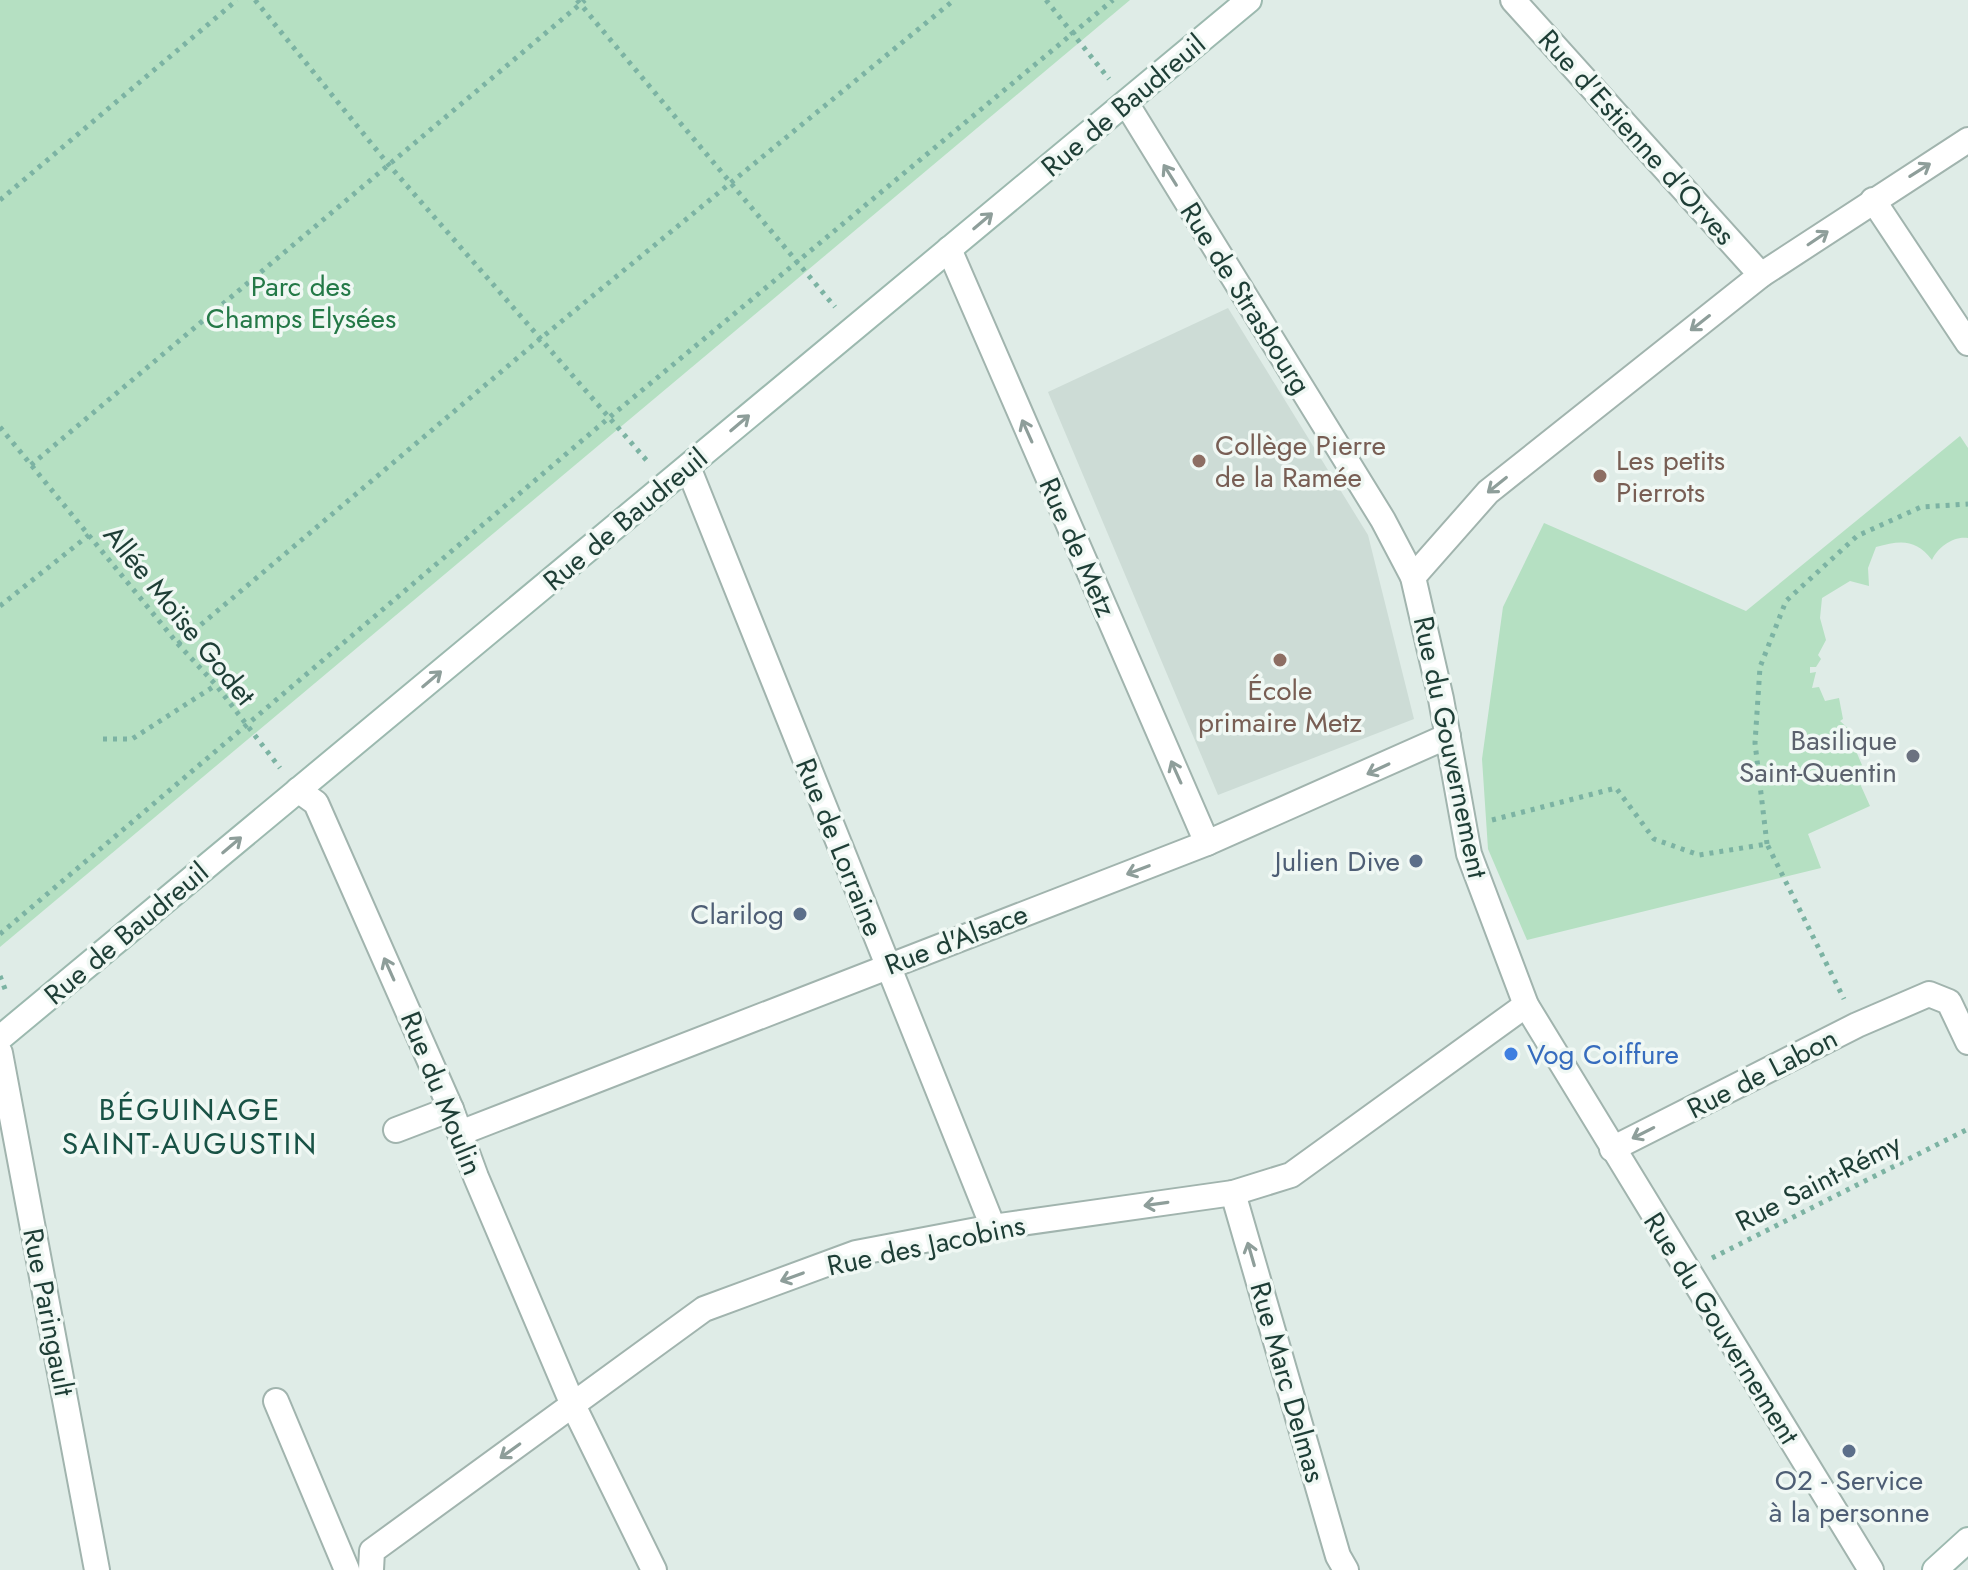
<svg xmlns="http://www.w3.org/2000/svg" width="1968" height="1570" font-family="Jost,sans-serif">
<style>
.built{fill:#cddcd6}
.green{fill:#b5e0c2}
.lines{fill:none;stroke-linecap:round;stroke-linejoin:round}
.street-casing{stroke:#a1b4ae;stroke-width:28}
.secondary-casing{stroke:#9cb9af;stroke-width:28}
.path{stroke:#7cb3a3;stroke-width:5;stroke-dasharray:4 6;stroke-linecap:butt}
.street{stroke:#fff;stroke-width:24}
.secondary{stroke:#fff;stroke-width:24}
.oneway{stroke:#8e9e9a}
.education-dot{fill:#8d6e63;stroke:#f0f8f4;stroke-width:3}
.worship-dot{fill:#6b7280;stroke:#f0f8f4;stroke-width:3}
.service-dot{fill:#5c6f8a;stroke:#f0f8f4;stroke-width:3}
.shop-dot{fill:#3f7fe0;stroke:#f0f8f4;stroke-width:3}
.labels{text-anchor:middle;stroke-width:7;stroke-linejoin:round;paint-order:stroke}
.street-label{font-size:28px;fill:#1e3e36;stroke:#f0f8f4}
.park-label{font-size:28px;fill:#247947;stroke:#f0f8f4}
.education-label{font-size:28px;fill:#785e54;stroke:#f0f8f4;text-anchor:start}
.worship-label{font-size:28px;fill:#5b616d;stroke:#f0f8f4;text-anchor:end}
.service-label{font-size:28px;fill:#4e5e75;stroke:#f0f8f4;text-anchor:end}
.shop-label{font-size:28px;fill:#366cbe;stroke:#f0f8f4;text-anchor:start}
.neighbourhood-label{font-size:30px;letter-spacing:2px;fill:#185245;stroke:#f0f8f4}
</style>
<rect width="100%" height="100%" fill="#dfece7"/>
<polygon class="built" points="1228,308 1368,535 1414,719 1218,795 1048,392"/>
<g class="green">
<polygon points="0,0 1130,0 0,947"/>
<path d="M 1960,436 L 1968,448 L 1968,538 C 1953,536 1938,547 1932,560 C 1916,539 1901,540 1876,547 L 1868,568 L 1869,586 L 1850,581 L 1822,598 L 1820,618 L 1826,640 L 1818,655 L 1821,659 L 1816,667 L 1810,667 L 1810,673 L 1816,672 L 1812,688 L 1819,687 L 1825,701 L 1839,698 L 1843,719 L 1840,721 L 1850,730 L 1840,734 L 1842,740 L 1850,737 L 1865,772 L 1857,777 L 1870,806 L 1808,834 L 1821,868 L 1527,940 L 1488,849 L 1482,759 L 1503,607 L 1544,523 L 1746,611 Z"/>
</g>
<g class="lines">
<defs>
<g id="street">
<polyline points="1513,0 1761,275"/>
<polyline points="1126,103 1383,520 1413,577 1441,699 1469,854 1526,1005 1871,1570"/>
<polyline points="1873,200 1968,343"/>
<polyline points="949,249 1207,843"/>
<polyline points="688,467 993,1227"/>
<polyline points="1413,577 1488,492 1761,275 1968,140"/>
<polyline points="298,790 316,803 451,1109 476,1177 573,1405 654,1570"/>
<polyline points="0,1053 97,1570"/>
<polyline points="396,1130 451,1109"/>
<polyline points="460,1133 1207,843 1448,736"/>
<polyline points="1612,1149 1857,1025 1929,994 1949,1002 1968,1042"/>
<polyline points="1233,1193 1338,1556 1346,1570"/>
<polyline points="276,1401 347,1570"/>
<polyline points="371,1570 372,1551 704,1309 856,1253 993,1227 1233,1193 1291,1175 1526,1005"/>
</g>
<g id="secondary">
<polyline points="0,1038 1249,0"/>
<polyline points="1935,1570 1968,1540"/>
</g>
</defs>
<use href="#street" class="street-casing"/>
<use href="#secondary" class="secondary-casing"/>
<g class="path">
<polyline points="255,0 388,164 648,462"/>
<polyline points="577,0 835,307"/>
<polyline points="1046,0 1109,79"/>
<polyline points="0,200 237,0"/>
<polyline points="0,427 178,644 216,685 280,768"/>
<polyline points="31,465 585,0"/>
<polyline points="0,606 89,535"/>
<polyline points="178,644 540,339 954,0"/>
<polyline points="103,739 132,739 216,685"/>
<polyline points="1492,820 1616,788 1654,839 1699,855 1767,844 1844,999"/>
<polyline points="1767,844 1755,743 1760,667 1786,601 1857,536 1921,507 1968,504"/>
<polyline points="0,934 611,416 1113,0"/>
<polyline points="0,976 7,994"/>
<polyline points="1712,1258 1968,1129"/>
</g>
<use href="#street" class="street"/>
<use href="#secondary" class="secondary"/>
</g>
<defs><path id="oneway-shaft" d="M-6 0H5M1.5-3L5.5 0L1.5 3" fill="none" stroke-width="1.6" stroke-linecap="round" stroke-linejoin="round" transform="scale(2)"/></defs>
<g class="oneway">
<use href="#oneway-shaft" transform="translate(1920 170) rotate(-32)"/>
<use href="#oneway-shaft" transform="translate(1170 175) rotate(-122)"/>
<use href="#oneway-shaft" transform="translate(983 221) rotate(-40)"/>
<use href="#oneway-shaft" transform="translate(1818 238) rotate(-34)"/>
<use href="#oneway-shaft" transform="translate(1700 323) rotate(142)"/>
<use href="#oneway-shaft" transform="translate(740 423) rotate(-40)"/>
<use href="#oneway-shaft" transform="translate(1027 431) rotate(-114)"/>
<use href="#oneway-shaft" transform="translate(1497 485) rotate(141)"/>
<use href="#oneway-shaft" transform="translate(432 679) rotate(-40)"/>
<use href="#oneway-shaft" transform="translate(1378 769) rotate(155)"/>
<use href="#oneway-shaft" transform="translate(1176 772) rotate(-114)"/>
<use href="#oneway-shaft" transform="translate(232 845) rotate(-40)"/>
<use href="#oneway-shaft" transform="translate(1138 870) rotate(159)"/>
<use href="#oneway-shaft" transform="translate(389 969) rotate(-114)"/>
<use href="#oneway-shaft" transform="translate(1643 1133) rotate(153)"/>
<use href="#oneway-shaft" transform="translate(1156 1204) rotate(172)"/>
<use href="#oneway-shaft" transform="translate(1251 1254) rotate(-106)"/>
<use href="#oneway-shaft" transform="translate(792 1277) rotate(160)"/>
<use href="#oneway-shaft" transform="translate(510 1451) rotate(144)"/>
</g>
<g class="education-dot">
<circle cx="1199" cy="461" r="8"/>
<circle cx="1600" cy="476" r="8"/>
<circle cx="1280" cy="660" r="8"/>
</g>
<circle class="worship-dot" cx="1913" cy="756" r="8"/>
<g class="service-dot">
<circle cx="1416" cy="861" r="8"/>
<circle cx="800" cy="914" r="8"/>
<circle cx="1849" cy="1451" r="8"/>
</g>
<circle class="shop-dot" cx="1511" cy="1054" r="8"/>
<g class="labels">
<g class="street-label">
<text transform="translate(1123 105) rotate(-40)" y="10">Rue de Baudreuil</text>
<text transform="translate(1637 137) rotate(48)" y="10">Rue d'Estienne d'Orves</text>
<text transform="translate(1246 298) rotate(58)" y="10">Rue de Strasbourg</text>
<text transform="translate(625 519) rotate(-40)" y="10">Rue de Baudreuil</text>
<text transform="translate(1078 547) rotate(66)" y="10">Rue de Metz</text>
<text transform="translate(180 615) rotate(51)" y="10">Allée Moïse Godet</text>
<text transform="translate(1451 747) rotate(78)" y="10">Rue du Gouvernement</text>
<text transform="translate(840 847) rotate(68)" y="10">Rue de Lorraine</text>
<text transform="translate(126 933) rotate(-40)" y="10">Rue de Baudreuil</text>
<text transform="translate(956 939) rotate(-21)" y="10">Rue d'Alsace</text>
<text transform="translate(1762 1073) rotate(-27)" y="10">Rue de Labon</text>
<text transform="translate(442 1093) rotate(68)" y="10">Rue du Moulin</text>
<text transform="translate(1818 1182) rotate(-27)" y="10">Rue Saint-Rémy</text>
<text transform="translate(926 1245) rotate(-12)" y="10">Rue des Jacobins</text>
<text transform="translate(49 1312) rotate(79)" y="10">Rue Paringault</text>
<text transform="translate(1722 1328) rotate(58)" y="10">Rue du Gouvernement</text>
<text transform="translate(1288 1382) rotate(74)" y="10">Rue Marc Delmas</text>
</g>
<g class="park-label">
<text x="301" y="296">Parc des<tspan x="301" dy="32">Champs Elysées</tspan></text>
</g>
<g class="education-label">
<text x="1215" y="455">Collège Pierre<tspan x="1215" dy="32">de la Ramée</tspan></text>
<text x="1616" y="470">Les petits<tspan x="1616" dy="32">Pierrots</tspan></text>
<text x="1280" y="700" text-anchor="middle">École<tspan x="1280" dy="32">primaire Metz</tspan></text>
</g>
<g class="worship-label">
<text x="1897" y="750">Basilique<tspan x="1897" dy="32">Saint-Quentin</tspan></text>
</g>
<g class="service-label">
<text x="1400" y="871">Julien Dive</text>
<text x="784" y="924">Clarilog</text>
<text x="1849" y="1490" text-anchor="middle">O2 - Service<tspan x="1849" dy="32">à la personne</tspan></text>
</g>
<g class="shop-label">
<text x="1527" y="1064">Vog Coiffure</text>
</g>
<g class="neighbourhood-label">
<text x="190" y="1120">BÉGUINAGE<tspan x="190" dy="34">SAINT-AUGUSTIN</tspan></text>
</g>
</g>
</svg>
